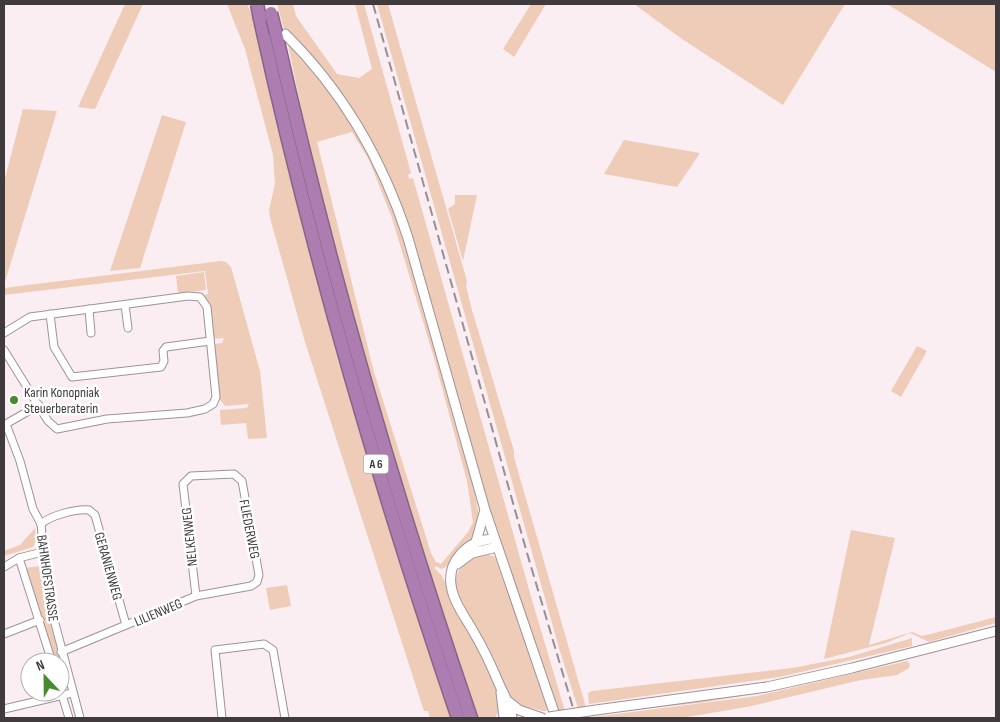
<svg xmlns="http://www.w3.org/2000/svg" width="1000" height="722" font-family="'Sofia Sans Condensed',sans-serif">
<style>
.green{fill:#eeccb8;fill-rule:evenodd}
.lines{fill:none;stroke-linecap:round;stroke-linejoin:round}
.street-casing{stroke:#9e9297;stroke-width:9}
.secondary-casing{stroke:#9e9297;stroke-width:11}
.highway-casing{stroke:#866688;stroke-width:15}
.street{stroke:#fff;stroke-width:7}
.secondary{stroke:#fff;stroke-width:9}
.highway{stroke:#ad7db1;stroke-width:12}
.rail{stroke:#988f92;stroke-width:2;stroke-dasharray:10 5;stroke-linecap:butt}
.secondary-bridge-casing{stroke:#9e9297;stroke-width:11;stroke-linecap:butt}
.highway-bridge-casing{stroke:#866688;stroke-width:15;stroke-linecap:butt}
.secondary-bridge{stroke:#fff;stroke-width:9}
.highway-bridge{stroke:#ad7db1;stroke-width:12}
.poi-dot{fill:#488b2e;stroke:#fff;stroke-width:2}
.labels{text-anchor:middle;stroke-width:5;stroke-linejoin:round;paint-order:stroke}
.shield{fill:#fff;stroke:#797576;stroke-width:1}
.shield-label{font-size:12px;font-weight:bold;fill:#3f3a3c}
.poi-label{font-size:14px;fill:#3f3a3c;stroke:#fff;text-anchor:start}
.street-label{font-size:14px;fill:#3f3a3c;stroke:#fff}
</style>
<rect width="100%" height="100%" fill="#fbeef3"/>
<g class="green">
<polygon points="125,4 143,4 95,109 78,107"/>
<path d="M 227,4 L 247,4 L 254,19 C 278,127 304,235 334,342 C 369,469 410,594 451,718 L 430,718 L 428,711 L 424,711 L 305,342 L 270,218 L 269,210 L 275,184 L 273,155 L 245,49 Z"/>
<polygon points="277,4 293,4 296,16 337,74 359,78 372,69 355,4 364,4 411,173 408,175 409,179 413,178 532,600 567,718 560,718 481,484 399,200 365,129 321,68 284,29"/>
<polygon points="377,4 388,4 467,281 466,286 472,310 514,451 514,457 589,718 581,718 559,648"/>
<polygon points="531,4 546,4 514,57 503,49"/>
<polygon points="634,4 845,4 783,105 682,39"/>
<polygon points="887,4 996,4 996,72"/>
<path d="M 287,40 L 337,99 L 375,162 L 407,246 L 474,488 L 479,516 L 473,539 L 446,567 L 441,569 L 436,566 L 434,568 C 450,582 443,585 451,601 C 463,624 514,693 495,718 L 478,718 C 403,496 332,268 287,40 ZM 352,132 L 369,160 L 392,218 L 434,358 L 467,481 L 473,522 L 468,532 L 441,564 L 436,562 L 431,553 L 374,372 L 317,142 Z"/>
<polygon points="23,109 57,111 4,285 4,182"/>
<polygon points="162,115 186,122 140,268 110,271"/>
<polygon points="624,140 700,153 677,187 604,174"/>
<polygon points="455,195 477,195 463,261 448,209 455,204"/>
<polygon points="221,261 226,262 231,267 260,371 267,438 248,439 246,423 221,425 220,410 247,408 249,404 225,406 220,400 214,344 222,343 224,338 214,339 210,304 202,295 208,294 205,271 4,295 4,288"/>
<polygon points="204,272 206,290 178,293 176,276"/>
<polygon points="917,346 927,351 901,397 891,391"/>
<polygon points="35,528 36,541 33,547 4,556 4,551 20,545"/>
<polygon points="851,530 895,538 869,645 912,632 922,636 931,634 996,617 996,623 929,642 910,633 886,643 824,659"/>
<path d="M 487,554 L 495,557 L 528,645 L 549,710 L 543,711 L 523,706 L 520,707 L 511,700 L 506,691 L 492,656 L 457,594 C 452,570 464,559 487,554 Z"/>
<polygon points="40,566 46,608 67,685 63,686 60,678 60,662 55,662 25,568"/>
<polygon points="287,585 291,606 270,610 266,588"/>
<polygon points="912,638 912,646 780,677 589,704 588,693 592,691 792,668 849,657"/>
<polygon points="899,660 903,660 771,691 698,703 597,714 761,691"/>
<polygon points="907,661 910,664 909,668 897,675 861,680 747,707 681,718 593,717 757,696"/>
</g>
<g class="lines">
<defs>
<g id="street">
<polyline points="125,305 128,328"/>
<polyline points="89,309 91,333"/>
<polyline points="50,314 54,347 72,377 161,367 164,361 163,351 166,347 210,341"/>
<polyline points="4,333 30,317 188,296 200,297 207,307 216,397 213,404 205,409 187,413 107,419 57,429 48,421 4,350"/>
<polyline points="6,424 20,461 33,509 41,524"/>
<polyline points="4,425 39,405"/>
<polyline points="41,524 48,597 80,718"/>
<path d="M 41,524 C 51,515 76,509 89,510 L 95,515 L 126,625"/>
<polyline points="19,558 52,662"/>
<polyline points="4,567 19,558 42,552"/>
<polyline points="4,634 40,620"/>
<polyline points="61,652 196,596 251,586 257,582 259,575 242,481 234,474 191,476 183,484 196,596"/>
<polyline points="60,688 69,718"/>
<polyline points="4,709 72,693"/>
<polyline points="222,718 215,650 264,644 273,650 285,718"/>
</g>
<g id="secondary">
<path d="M 285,34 C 344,92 383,161 408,238 L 485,510 L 556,718"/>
<path d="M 494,539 C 467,540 445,562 452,590 C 455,605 466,618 473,631 C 484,649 492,667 500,686 C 505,697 511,706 512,718"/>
<polyline points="476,542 484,513"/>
<polyline points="457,564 472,553 497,547"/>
<polyline points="501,692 504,718"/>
<polyline points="509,702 519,710 542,718"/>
<polyline points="596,710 767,687 852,668 996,631"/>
</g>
<g id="highway">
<path d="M 260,19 C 312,256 380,489 458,718"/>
<path d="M 276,33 C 328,265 394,493 471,718"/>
</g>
</defs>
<use href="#street" class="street-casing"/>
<use href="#secondary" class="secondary-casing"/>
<use href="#highway" class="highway-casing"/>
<use href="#street" class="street"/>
<use href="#secondary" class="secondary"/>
<use href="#highway" class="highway"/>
<polyline class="rail" points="373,4 527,553 576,718"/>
<defs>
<polyline id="secondary-bridge" points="549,717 596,710"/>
<g id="highway-bridge">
<polyline points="257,4 260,19"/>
<polyline points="271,13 276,33"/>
</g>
</defs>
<use href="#secondary-bridge" class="secondary-bridge-casing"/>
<use href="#highway-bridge" class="highway-bridge-casing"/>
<use href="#secondary-bridge" class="secondary-bridge"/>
<use href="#highway-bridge" class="highway-bridge"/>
</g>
<circle class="poi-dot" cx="14" cy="400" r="5"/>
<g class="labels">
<rect class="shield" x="363.5" y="454.5" width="25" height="19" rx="4"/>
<g class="shield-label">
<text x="376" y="468">A 6</text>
</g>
<g class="poi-label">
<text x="24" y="397">Karin Konopniak<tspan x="24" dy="16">Steuerberaterin</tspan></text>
</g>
<g class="street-label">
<text transform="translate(250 529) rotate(79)" y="5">FLIEDERWEG</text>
<text transform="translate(189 537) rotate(-96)" y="5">NELKENWEG</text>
<text transform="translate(109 566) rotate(74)" y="5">GERANIENWEG</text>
<text transform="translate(48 578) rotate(82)" y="5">BAHNHOFSTRASSE</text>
<text transform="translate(158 612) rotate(-23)" y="5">LILIENWEG</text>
</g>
</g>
<rect width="1000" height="722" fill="none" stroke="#3f3a3c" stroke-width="10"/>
<g transform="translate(45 677) rotate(338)"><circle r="24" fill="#ffffff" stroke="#b2b0b1"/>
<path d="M0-4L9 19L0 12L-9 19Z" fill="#488b2e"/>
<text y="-8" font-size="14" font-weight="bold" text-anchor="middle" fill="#3f3a3c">N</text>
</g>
</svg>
